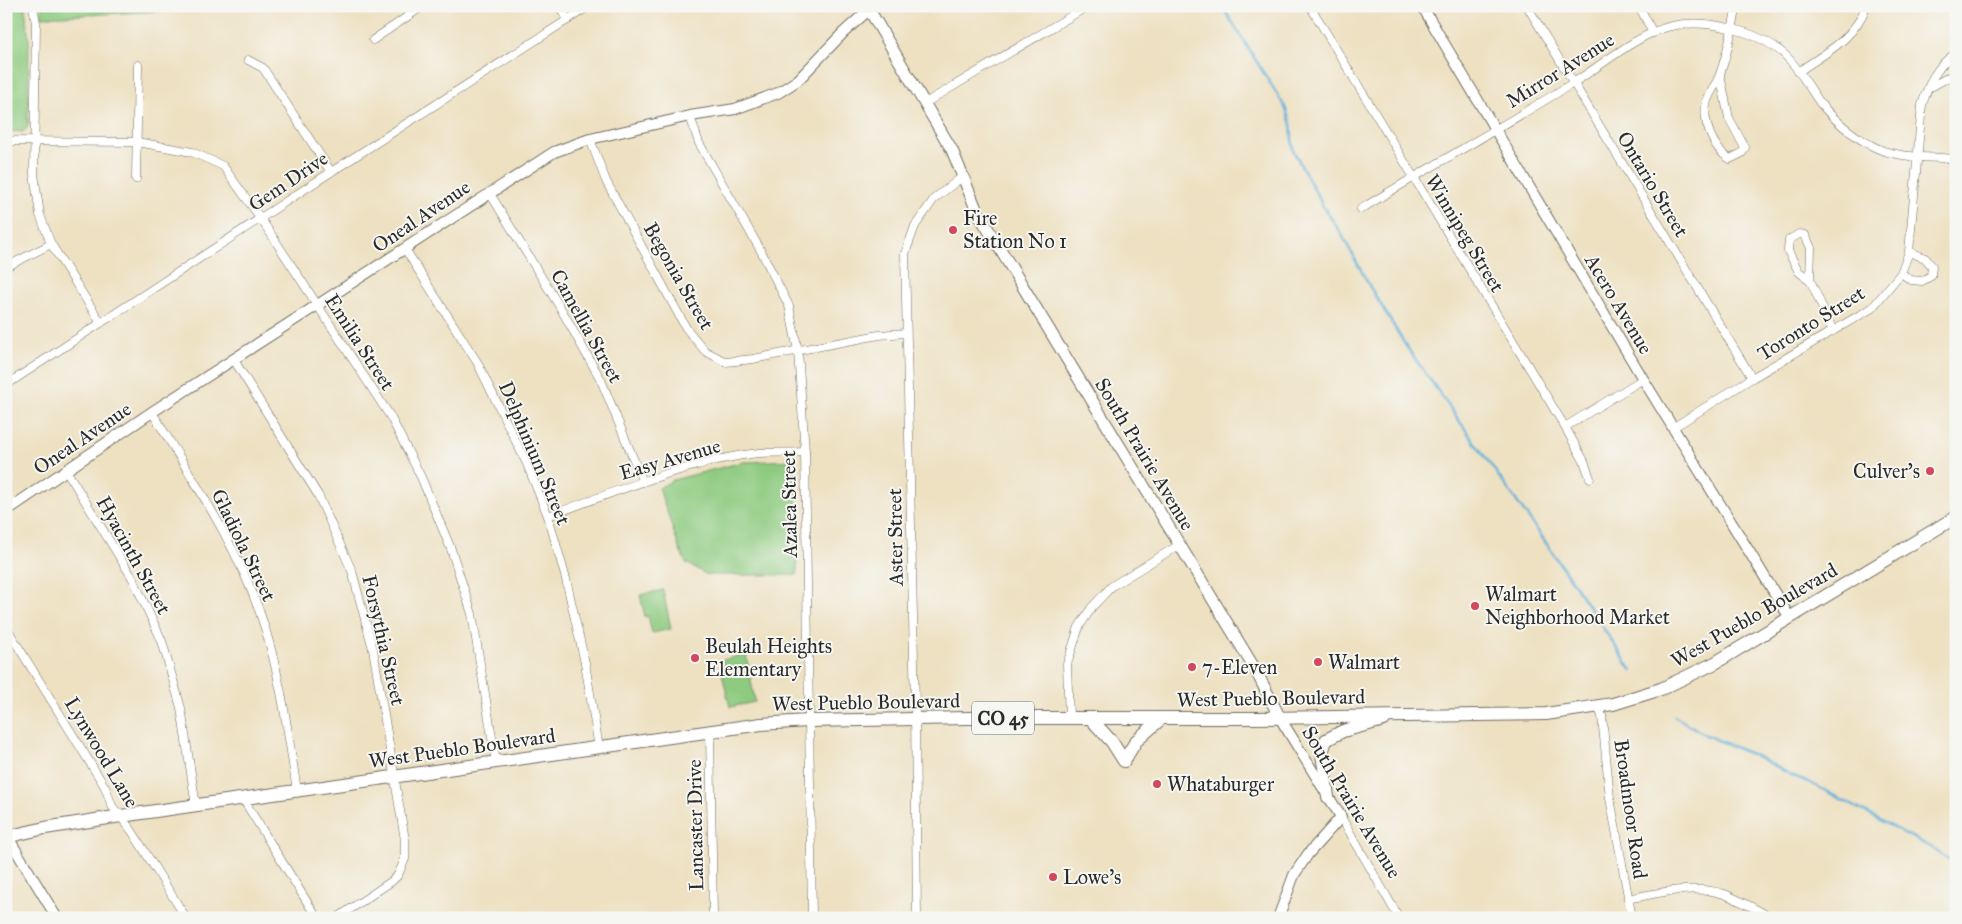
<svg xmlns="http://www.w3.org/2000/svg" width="1962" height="924" font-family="'IM FELL Great Primer',serif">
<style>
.green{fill:#8ecb80;stroke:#5c7b56}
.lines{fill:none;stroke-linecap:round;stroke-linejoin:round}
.stream{stroke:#60afda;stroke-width:2.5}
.minor-casing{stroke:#6f6b60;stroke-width:9}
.tertiary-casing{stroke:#6f6b60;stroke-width:12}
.secondary-casing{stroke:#6f6b60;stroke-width:13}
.primary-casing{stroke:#6f6b60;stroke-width:14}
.minor{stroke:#fff;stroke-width:8}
.tertiary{stroke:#fff;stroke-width:10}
.secondary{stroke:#fff;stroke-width:11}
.primary{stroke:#fff;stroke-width:12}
.poi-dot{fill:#d1495b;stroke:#f6f6f2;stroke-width:2}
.labels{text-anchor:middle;stroke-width:4;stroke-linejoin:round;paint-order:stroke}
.shield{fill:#f6f6f2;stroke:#686867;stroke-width:1}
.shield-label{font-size:19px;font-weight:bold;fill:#2b2b2b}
.street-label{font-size:20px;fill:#2b2b2b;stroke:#f6f6f2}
.poi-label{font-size:20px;fill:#2b2b2b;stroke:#f6f6f2;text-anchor:start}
</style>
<rect width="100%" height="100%" fill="#f6f6f2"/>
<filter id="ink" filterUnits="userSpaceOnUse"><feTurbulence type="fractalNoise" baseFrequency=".02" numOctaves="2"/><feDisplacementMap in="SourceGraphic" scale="10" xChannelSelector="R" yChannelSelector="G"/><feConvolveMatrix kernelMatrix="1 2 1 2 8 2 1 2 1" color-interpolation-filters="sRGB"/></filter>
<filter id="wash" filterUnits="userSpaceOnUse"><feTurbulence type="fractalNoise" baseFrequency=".0096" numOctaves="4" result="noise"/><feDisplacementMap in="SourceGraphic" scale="20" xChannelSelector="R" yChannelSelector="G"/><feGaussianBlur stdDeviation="1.12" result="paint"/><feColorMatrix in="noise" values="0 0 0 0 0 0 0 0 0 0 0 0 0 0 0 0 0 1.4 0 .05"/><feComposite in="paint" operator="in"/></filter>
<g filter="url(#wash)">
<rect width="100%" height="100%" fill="#eee1c2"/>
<g class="green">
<polygon points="6,6 25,6 25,8 29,40 28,127 23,132 6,131"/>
<polygon points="41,6 265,6 42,17"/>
<polygon points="796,460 797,575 707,575 686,563 679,548 659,488 673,480 743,462"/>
<polygon points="663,590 671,629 652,633 648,616 645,617 640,595"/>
<polygon points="746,654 755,702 730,707 719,661"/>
</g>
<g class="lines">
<g class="stream">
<polyline points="1222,6 1285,107 1291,124 1293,150 1324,208 1341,233 1370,287 1406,346 1542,537 1632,671"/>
<polyline points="1674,716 1706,735 1760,758 1793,776 1809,782 1930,847 1956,864"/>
</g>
</g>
</g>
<g filter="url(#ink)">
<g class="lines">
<defs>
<g id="minor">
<polyline points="33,6 36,23 34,174 40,215 51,244 101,323"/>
<polyline points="559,6 568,20"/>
<polyline points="1310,6 1565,427 1584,461 1590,478"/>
<polyline points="1527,6 1752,378"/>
<polyline points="1639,6 1653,33"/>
<polyline points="373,40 423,6"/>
<polyline points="248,60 263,68 331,172"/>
<path d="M 1798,72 C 1825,53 1855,39 1866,6"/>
<path d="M 1720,75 L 1729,118 L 1745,148 L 1742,153 L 1730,159 C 1713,149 1701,120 1707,101 C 1710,92 1717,83 1720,74 C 1728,52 1732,29 1737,6"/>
<polyline points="1929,88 1956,73"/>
<polyline points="925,103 1088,6"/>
<polyline points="690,116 699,143 761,251 789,306 798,351 805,452 812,918"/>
<polyline points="590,139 606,181 686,328 705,351 726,362 753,359 879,335 906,333"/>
<polyline points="6,141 137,142 192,152 223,166 261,219 390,416 421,477 451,549 472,614 496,762"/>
<polyline points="136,179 138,65"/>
<polyline points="489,192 561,309 601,380 643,482"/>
<path d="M 1361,209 C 1431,166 1504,126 1573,83 C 1604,64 1636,35 1671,26 C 1706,18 1759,31 1785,55 C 1800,69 1809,88 1821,104 C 1837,123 1861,143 1884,151 C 1907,158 1932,157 1956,159"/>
<polyline points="405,249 477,362 527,464 548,516 566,579 585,663 599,748"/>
<polyline points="6,267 51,244"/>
<polyline points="1901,273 1911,280 1922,281 1931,276 1932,266 1925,258 1909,252"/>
<polyline points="1810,280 1811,248 1805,235 1799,234 1789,240 1788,251 1799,272 1810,280 1833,331"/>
<polyline points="234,360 318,495 352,571 373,649 405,840 405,859 398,875 392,881 337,918"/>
<polyline points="6,385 331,172 589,6"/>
<path d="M 152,412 C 191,477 235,541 260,613 C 280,670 288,732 297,791"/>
<polyline points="1565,427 1643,379"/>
<path d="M 1674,427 L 1752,378 L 1872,308 L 1901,273 L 1909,252 L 1922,105 C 1929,83 1936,66 1956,53"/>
<polyline points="66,470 133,579 162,641 181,708 196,806"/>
<path d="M 548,516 C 613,493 691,460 759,453 C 774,452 790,453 805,452"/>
<polyline points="6,627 105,787 112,806 132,831 186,918"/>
<polyline points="1598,706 1602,716 1610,798 1632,918"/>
<polyline points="1069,718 1067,664 1079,627 1092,607 1112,586 1179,545"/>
<polyline points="710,731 713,918"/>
<polyline points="243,799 317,918"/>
<polyline points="1341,817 1399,918"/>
<path d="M 1628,899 C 1658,893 1693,884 1724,894 C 1740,900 1757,910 1772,918"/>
<polyline points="917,918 915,707 905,254 915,226 934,199 962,177"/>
</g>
<g id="tertiary">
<polyline points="1422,6 1643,379 1790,618"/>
<polyline points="6,511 152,412 554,152 590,139 690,116 735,109 778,93 798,80 843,33 873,6"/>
<polyline points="6,834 57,918"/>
<polyline points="1278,918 1294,875 1308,854 1341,817 1280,718"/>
</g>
<polyline id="secondary" points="867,6 952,150 977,211 1255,669 1280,718"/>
<g id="primary">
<polyline points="1090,718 1112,742 1124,761 1136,741 1162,718"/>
<polyline points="1328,797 1322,753 1326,740 1343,731 1384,720"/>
<polyline points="6,837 45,828 121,816 761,724 808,721 968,718 1256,718 1546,714 1613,704 1661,689 1715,663 1956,517"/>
</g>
</defs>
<use href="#minor" class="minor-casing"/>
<use href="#tertiary" class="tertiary-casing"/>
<use href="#secondary" class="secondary-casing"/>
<use href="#primary" class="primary-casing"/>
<use href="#minor" class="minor"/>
<use href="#tertiary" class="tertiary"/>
<use href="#secondary" class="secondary"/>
<use href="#primary" class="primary"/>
</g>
</g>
<g class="poi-dot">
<circle cx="953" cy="230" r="5"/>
<circle cx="1930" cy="471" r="5"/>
<circle cx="1475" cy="606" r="5"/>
<circle cx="695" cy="658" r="5"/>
<circle cx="1318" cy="662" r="5"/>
<circle cx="1192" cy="667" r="5"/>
<circle cx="1157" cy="784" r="5"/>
<circle cx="1053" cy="877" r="5"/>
</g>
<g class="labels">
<rect class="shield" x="972" y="701.5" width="62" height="33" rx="4"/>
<g class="shield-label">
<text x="1003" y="725">CO 45</text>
</g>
<g class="street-label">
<text transform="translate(1560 70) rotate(-32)" y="7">Mirror Avenue</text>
<text transform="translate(288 181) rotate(-34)" y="7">Gem Drive</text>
<text transform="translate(1653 184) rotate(59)" y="7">Ontario Street</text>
<text transform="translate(421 216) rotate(-34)" y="7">Oneal Avenue</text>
<text transform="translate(1465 233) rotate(59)" y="7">Winnipeg Street</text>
<text transform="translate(679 276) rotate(60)" y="7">Begonia Street</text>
<text transform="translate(1619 304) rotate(59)" y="7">Acero Avenue</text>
<text transform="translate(1811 323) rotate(-32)" y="7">Toronto Street</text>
<text transform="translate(587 326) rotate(61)" y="7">Camellia Street</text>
<text transform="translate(360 342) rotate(57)" y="7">Emilia Street</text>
<text transform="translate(82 438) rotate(-34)" y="7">Oneal Avenue</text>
<text transform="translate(535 453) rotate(67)" y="7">Delphinium Street</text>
<text transform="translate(1145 454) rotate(59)" y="7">South Prairie Avenue</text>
<text transform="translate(670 459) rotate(-16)" y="7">Easy Avenue</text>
<text transform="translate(789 504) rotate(-91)" y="7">Azalea Street</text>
<text transform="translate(895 537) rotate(-91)" y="7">Aster Street</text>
<text transform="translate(244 545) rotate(64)" y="7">Gladiola Street</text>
<text transform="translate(134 555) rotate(61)" y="7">Hyacinth Street</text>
<text transform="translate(1754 615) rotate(-30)" y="7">West Pueblo Boulevard</text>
<text transform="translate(384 640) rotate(77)" y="7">Forsythia Street</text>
<text transform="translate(1271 698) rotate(-1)" y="7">West Pueblo Boulevard</text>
<text transform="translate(866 702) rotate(-1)" y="7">West Pueblo Boulevard</text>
<text transform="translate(462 748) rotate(-8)" y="7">West Pueblo Boulevard</text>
<text transform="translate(102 752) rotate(59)" y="7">Lynwood Lane</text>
<text transform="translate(1352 802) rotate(59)" y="7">South Prairie Avenue</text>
<text transform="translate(1631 809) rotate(82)" y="7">Broadmoor Road</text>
<text transform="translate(695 825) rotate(-91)" y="7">Lancaster Drive</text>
</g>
<g class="poi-label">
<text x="963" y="225">Fire<tspan x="963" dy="23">Station No 1</tspan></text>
<text x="1920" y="478" text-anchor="end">Culver's</text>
<text x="1485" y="601">Walmart<tspan x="1485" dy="23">Neighborhood Market</tspan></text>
<text x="705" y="653">Beulah Heights<tspan x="705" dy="23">Elementary</tspan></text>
<text x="1328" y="669">Walmart</text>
<text x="1202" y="674">7-Eleven</text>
<text x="1167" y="791">Whataburger</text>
<text x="1063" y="884">Lowe's</text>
</g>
</g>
<rect width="1962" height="924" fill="none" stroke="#f6f6f2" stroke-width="25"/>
</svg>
